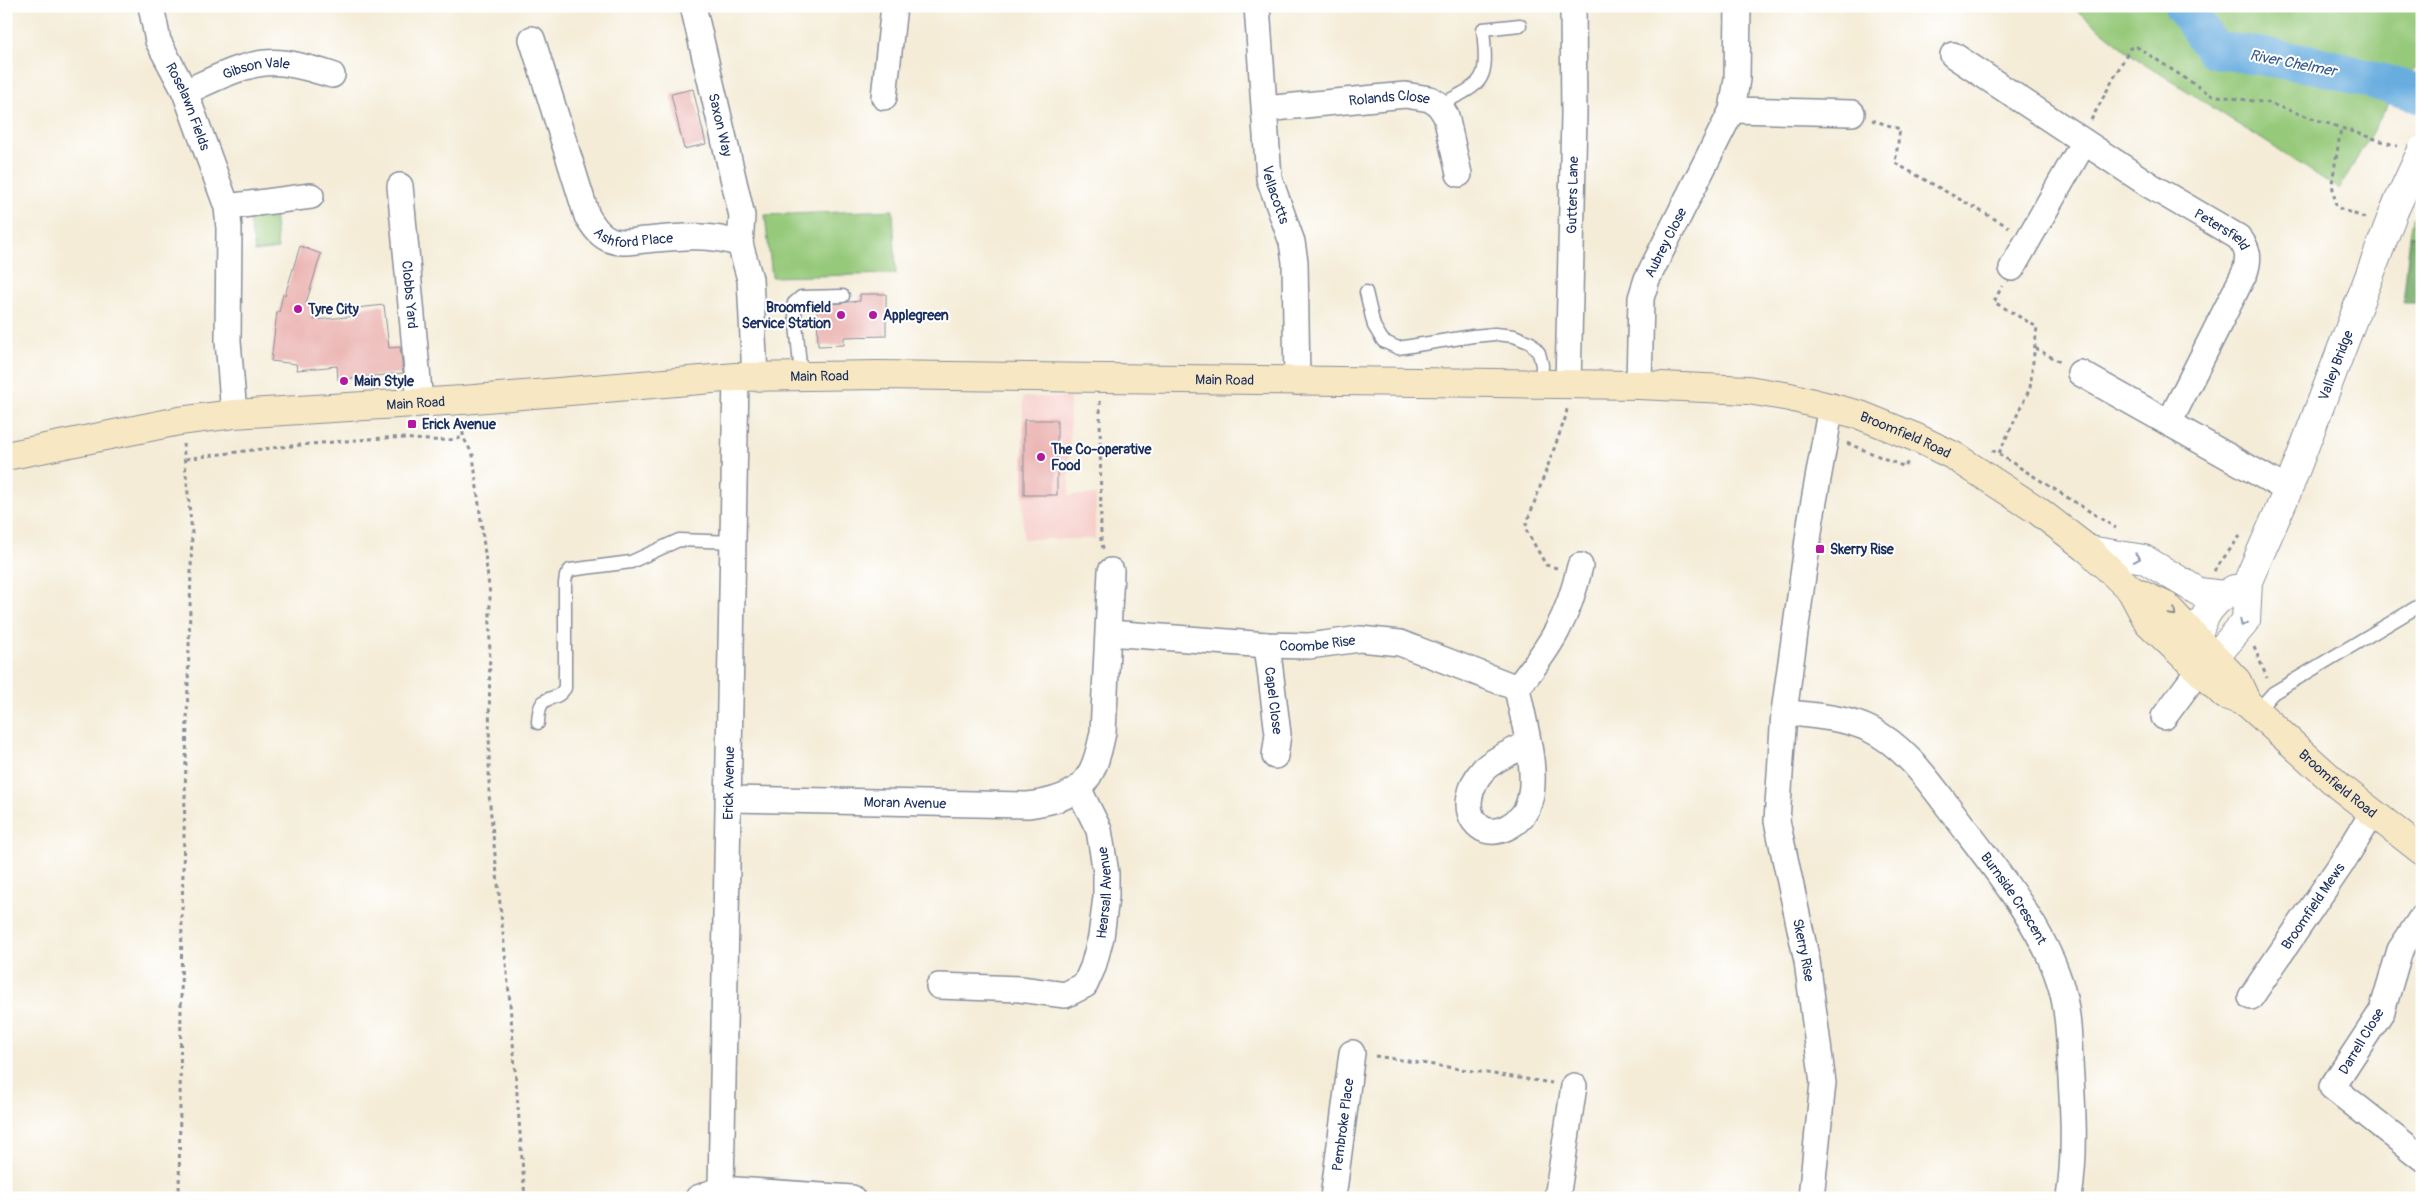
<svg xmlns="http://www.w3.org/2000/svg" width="2428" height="1204" font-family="Pangolin,sans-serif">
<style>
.built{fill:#f7d0cc}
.green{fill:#96c97a;stroke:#587c6c}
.forest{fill:#78ad6a;stroke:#4a6e64}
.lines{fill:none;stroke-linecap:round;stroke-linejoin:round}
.river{stroke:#69addf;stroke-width:38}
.building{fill:#e9adab}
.service-casing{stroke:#888e9a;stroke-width:15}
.minor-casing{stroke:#888e9a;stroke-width:28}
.tertiary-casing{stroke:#888e9a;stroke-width:30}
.secondary-casing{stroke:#888e9a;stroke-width:30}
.path{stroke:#888e9a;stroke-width:3;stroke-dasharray:4 4;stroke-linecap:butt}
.service{stroke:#fff;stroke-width:12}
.minor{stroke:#fff;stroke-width:25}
.tertiary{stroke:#fff;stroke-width:28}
.secondary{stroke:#f7e8c3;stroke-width:28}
.tertiary-bridge-casing{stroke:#888e9a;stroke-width:30;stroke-linecap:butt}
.tertiary-bridge{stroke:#fff;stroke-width:28}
.oneway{stroke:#8d97ae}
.oneway2{stroke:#898c90}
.poi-dot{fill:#b5179e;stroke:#fff;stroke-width:2}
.labels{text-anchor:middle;stroke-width:4;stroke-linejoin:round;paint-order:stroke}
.street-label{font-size:14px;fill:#1b2f5e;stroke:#fff}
.poi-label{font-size:14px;font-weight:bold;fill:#1b2f5e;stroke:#fff;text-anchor:start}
.water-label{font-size:15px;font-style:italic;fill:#365b8b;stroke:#fff}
</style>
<rect width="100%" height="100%" fill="#fff"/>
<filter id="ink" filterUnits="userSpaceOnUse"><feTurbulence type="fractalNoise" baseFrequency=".02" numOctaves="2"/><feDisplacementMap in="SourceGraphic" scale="10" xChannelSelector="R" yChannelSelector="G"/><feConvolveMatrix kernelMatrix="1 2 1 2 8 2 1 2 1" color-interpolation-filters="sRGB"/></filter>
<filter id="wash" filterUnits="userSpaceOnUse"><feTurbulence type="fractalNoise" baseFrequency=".0096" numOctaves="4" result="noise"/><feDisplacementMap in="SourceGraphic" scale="20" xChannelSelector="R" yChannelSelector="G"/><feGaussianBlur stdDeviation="1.12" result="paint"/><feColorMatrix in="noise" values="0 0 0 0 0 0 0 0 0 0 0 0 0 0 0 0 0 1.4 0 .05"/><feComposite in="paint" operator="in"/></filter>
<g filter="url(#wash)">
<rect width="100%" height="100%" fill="#f4ecd7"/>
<polygon class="built" points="1023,397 1070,397 1069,495 1096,495 1095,539 1023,539"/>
<g class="green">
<polygon points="2071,6 2422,6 2422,59 2393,96 2339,189 2136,58"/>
<polygon points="2422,198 2422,236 2410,236 2413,218"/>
<polygon points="893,210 896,274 772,277 765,215"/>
<polygon points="274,214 278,249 255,252 249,218"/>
</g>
<polygon class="forest" points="2410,236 2422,236 2422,303 2403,303"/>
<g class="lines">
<polyline class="river" points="2183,6 2213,49 2322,66 2422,94"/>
</g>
<g id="blocks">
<g class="building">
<polygon points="693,89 706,144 684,149 671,94"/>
<polygon points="300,246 321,254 306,303 317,305 314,320 358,316 357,308 384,305 389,348 400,347 403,373 338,380 337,366 297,370 296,364 271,361 277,312 279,312 283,294 285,295"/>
<polygon points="860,294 886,294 886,336 844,337 844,345 818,346 817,305 860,301"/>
<rect x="1024" y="420" width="33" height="75"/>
</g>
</g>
</g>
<g filter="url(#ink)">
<use href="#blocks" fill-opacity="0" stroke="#888e9a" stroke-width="1"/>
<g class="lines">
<defs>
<g id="service">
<path d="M 1439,105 C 1486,82 1488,82 1483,29 L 1520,25"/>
<polyline points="1366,292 1374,326 1383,341 1398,348 1473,336 1495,334 1514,336 1531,343 1539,353 1542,365 1541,384"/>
<polyline points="801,376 794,303 801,297 843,296"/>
<polyline points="2256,712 2273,693 2422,604"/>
<path d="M 538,723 C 539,688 554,706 565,688 L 565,583 L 566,576 L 570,570 L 631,562 L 679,540 L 734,542"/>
</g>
<g id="minor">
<path id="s1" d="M 151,6 L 158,41 L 185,92 L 227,207 L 229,228 L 228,341 L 234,414"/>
<path id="s2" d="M 693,6 L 742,216 L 740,244"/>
<path id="s3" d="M 1257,6 L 1269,178 L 1292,242 L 1295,262 L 1297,382"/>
<path id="s4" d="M 532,39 L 587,216 C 593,225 599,236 611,240 C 621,244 634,241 645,240 C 678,237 709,233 740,244 L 750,279 L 755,376"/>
<path id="s5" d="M 1953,55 L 2151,186 L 2238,237 C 2248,248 2250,257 2245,272 L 2169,423"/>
<path id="s6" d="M 185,92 C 215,79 249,59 283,63 C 300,65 316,70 332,75"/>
<polyline points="884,97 894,6"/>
<path id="s7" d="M 1265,109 L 1405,95 L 1430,99 L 1439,105 L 1446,116 L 1459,174"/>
<polyline points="1732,110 1852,113"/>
<path id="s8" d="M 400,186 L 420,402"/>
<polyline points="227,207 311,196"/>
<polyline points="2012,268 2084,142"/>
<polyline points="2080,373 2288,490"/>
<path id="s9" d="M 1568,385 L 1574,115 L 1573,6"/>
<path id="s10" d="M 1639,385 L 1641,298 L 1647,279 L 1732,110 L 1737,79 L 1738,6"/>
<path id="s11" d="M 1109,633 L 1267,645 L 1309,646 L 1360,639 L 1400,643 L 1517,688 C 1551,646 1568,619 1580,566"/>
<path id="s12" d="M 1267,645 L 1278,734 L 1275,756"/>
<path d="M 1517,688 C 1523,721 1541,777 1527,808 C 1520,823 1495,839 1480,827 C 1460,812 1471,783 1484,769 C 1496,758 1512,752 1527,744"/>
<path id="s13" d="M 1784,712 C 1812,716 1844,717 1869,729 C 1906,746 1932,786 1956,817 C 1993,866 2042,925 2060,983 C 2068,1008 2069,1036 2070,1062 C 2073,1108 2076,1152 2069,1198"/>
<polyline points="2164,717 2199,670"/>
<path id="s14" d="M 729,799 L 1028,805 C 1081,798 1093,783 1103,732 L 1111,571"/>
<polyline points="2422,917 2400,950 2382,1011 2332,1087 2422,1158"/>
<path id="s15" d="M 939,986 L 1020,989 L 1065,995 L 1085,985 L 1093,967 L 1101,937 L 1106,897 L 1106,873 L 1099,830 L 1079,790"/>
<path id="s16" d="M 2251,997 L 2342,863 L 2372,814"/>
<path id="s17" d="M 721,1189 L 736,377"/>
<polyline points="698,1198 721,1189 852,1198"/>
<path id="s18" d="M 1333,1198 L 1352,1053"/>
<polyline points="1557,1198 1574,1086"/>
<polyline points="1811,1198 1823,1083 1807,961 1777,821 1784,712 1811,518 1831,406"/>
</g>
<g id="tertiary">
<polyline points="2089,550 2144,559 2199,592 2223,595"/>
<path d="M 2198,658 C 2194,628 2207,604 2234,589"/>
<path id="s19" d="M 2199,670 L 2215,657 L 2246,621 L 2248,581 L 2288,490 L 2394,211"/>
</g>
<g id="secondary">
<path id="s20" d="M 6,456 L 179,421 L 234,414 L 463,400 L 736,377 L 879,375 L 1639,385 L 1748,390 L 1790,397 L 1860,415 L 1917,438 L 1954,456 L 2037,510 L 2089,550 L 2131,590 L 2166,606 L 2237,681 L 2247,703 L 2340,787 L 2422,851"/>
<polyline points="2131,590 2148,622 2225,695 2247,703"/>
</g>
</defs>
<use href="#service" class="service-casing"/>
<use href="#minor" class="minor-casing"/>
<use href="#tertiary" class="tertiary-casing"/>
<use href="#secondary" class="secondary-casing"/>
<g class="path">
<polyline points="1872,120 1900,129 1895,163 2009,227"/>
<polyline points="2091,120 2130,48 2137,47 2211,95 2268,103 2341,128"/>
<polyline points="2365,218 2336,207 2332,183 2341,128 2397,146"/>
<polyline points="2413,228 2422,229"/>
<polyline points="2035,348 2062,363"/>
<polyline points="1100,401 1101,541 1104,551"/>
<polyline points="463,424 463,437 473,455 490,595 489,795 510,1003 525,1198"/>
<polyline points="1847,443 1905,467 1908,461"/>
<polyline points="1992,450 2116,528"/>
<polyline points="1999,453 2030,388 2037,327 1994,302 2002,286"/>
<path d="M 186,459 C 252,449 317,443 383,438 C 409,436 438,445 463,437"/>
<polyline points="1557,568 1546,565 1525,528 1566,416 1567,408"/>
<polyline points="2214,571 2240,536"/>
<polyline points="2254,647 2267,678"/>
<polyline points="1375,1056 1552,1083"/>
<polyline points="179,1198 182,910 192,533 183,444"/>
</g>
<use href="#service" class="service"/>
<use href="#minor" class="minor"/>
<use href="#tertiary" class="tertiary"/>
<use href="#secondary" class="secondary"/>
<defs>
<polyline id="tertiary-bridge" points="2394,211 2422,150"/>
</defs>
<use href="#tertiary-bridge" class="tertiary-bridge-casing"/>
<use href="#tertiary-bridge" class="tertiary-bridge"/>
</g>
<defs><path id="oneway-chevron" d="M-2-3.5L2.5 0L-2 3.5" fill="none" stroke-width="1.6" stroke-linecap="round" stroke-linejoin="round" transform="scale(1.25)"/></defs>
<g class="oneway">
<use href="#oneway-chevron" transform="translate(2137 558) rotate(10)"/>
<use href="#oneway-chevron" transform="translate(2243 623) rotate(116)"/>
</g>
<use class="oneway2" href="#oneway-chevron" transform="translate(2173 613) rotate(45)"/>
</g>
<g class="poi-dot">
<circle cx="298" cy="309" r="5"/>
<circle cx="841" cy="315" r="5"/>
<circle cx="873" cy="315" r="5"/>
<circle cx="344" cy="381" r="5"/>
<rect x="407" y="419" width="10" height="10" rx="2.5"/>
<circle cx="1041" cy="457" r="5"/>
<rect x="1815" y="544" width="10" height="10" rx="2.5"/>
</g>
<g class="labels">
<g class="street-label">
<text dy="5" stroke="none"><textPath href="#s6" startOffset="76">Gibson Vale</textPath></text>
<text dy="5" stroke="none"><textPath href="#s7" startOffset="125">Rolands Close</textPath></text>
<text dy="5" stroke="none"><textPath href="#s1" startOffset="108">Roselawn Fields</textPath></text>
<text dy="5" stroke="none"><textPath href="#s2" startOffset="122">Saxon Way</textPath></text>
<text dy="5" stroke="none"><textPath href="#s3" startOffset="190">Vellacotts</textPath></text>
<text dy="5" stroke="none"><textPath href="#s9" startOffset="190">Gutters Lane</textPath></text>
<text dy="5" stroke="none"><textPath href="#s4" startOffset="242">Ashford Place</textPath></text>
<text dy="5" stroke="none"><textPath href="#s5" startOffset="321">Petersfield</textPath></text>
<text dy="5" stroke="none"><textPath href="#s10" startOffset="148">Aubrey Close</textPath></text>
<text dy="5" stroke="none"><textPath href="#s8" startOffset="109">Clobbs Yard</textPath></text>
<text dy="5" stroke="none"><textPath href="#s19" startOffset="341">Valley Bridge</textPath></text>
<text dy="5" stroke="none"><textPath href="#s20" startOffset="819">Main Road</textPath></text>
<text dy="5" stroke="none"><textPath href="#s20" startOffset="1224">Main Road</textPath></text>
<text dy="5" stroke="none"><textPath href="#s20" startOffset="414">Main Road</textPath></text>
<text dy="5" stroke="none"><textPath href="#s20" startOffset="1912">Broomfield Road</textPath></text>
<text dy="5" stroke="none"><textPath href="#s11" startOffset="209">Coombe Rise</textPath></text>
<text dy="5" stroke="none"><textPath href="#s12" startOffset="56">Capel Close</textPath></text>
<text dy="5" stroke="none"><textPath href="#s17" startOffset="406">Erick Avenue</textPath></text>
<text dy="5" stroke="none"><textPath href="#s20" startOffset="2475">Broomfield Road</textPath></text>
<text dy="5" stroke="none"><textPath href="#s14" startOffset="176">Moran Avenue</textPath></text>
<text dy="5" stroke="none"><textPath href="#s15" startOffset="244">Hearsall Avenue</textPath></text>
<text dy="5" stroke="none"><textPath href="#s13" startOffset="312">Burnside Crescent</textPath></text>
<text dy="5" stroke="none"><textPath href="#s16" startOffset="110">Broomfield Mews</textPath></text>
<text transform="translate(1804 950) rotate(79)" y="5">Skerry Rise</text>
<text transform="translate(2361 1041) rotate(-59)" y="5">Darrell Close</text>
<text dy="5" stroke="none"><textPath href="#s18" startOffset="74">Pembroke Place</textPath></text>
</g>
<g class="poi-label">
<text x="831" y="312" text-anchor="end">Broomfield<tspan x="831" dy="16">Service Station</tspan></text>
<text x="308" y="314">Tyre City</text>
<text x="883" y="320">Applegreen</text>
<text x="354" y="386">Main Style</text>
<text x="422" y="429">Erick Avenue</text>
<text x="1051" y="454">The Co-operative<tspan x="1051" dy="16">Food</tspan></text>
<text x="1830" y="554">Skerry Rise</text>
</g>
<g class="water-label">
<text transform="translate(2293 63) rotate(11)" y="5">River Chelmer</text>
</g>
</g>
<rect width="2428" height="1204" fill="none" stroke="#fff" stroke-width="25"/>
</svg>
